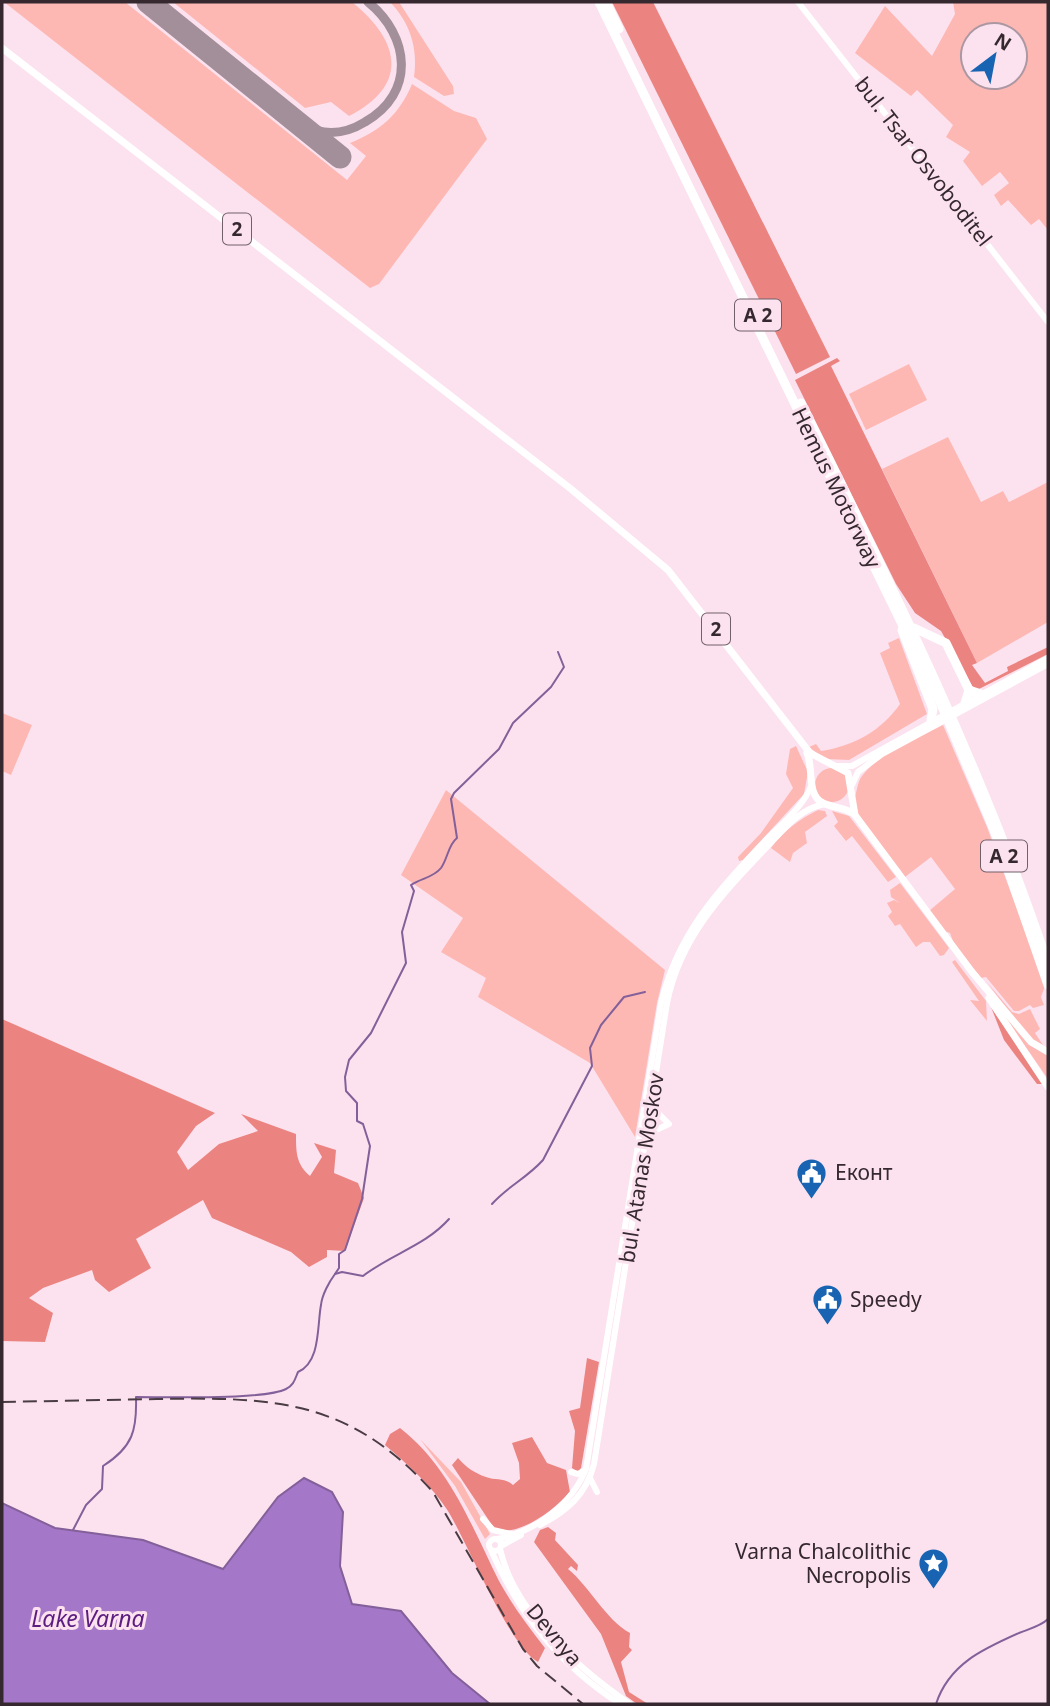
<svg xmlns="http://www.w3.org/2000/svg" width="1050" height="1706" font-family="'Noto Sans',sans-serif">
<style>
.green{fill:#feb8b4;fill-rule:evenodd}
.forest{fill:#eb8481}
.water{fill:#a577c8;stroke:#83609a;stroke-width:2}
.lines{fill:none;stroke-linecap:round;stroke-linejoin:round}
.stream{stroke:#83609a;stroke-width:2}
.taxiway{stroke:#a38f99;stroke-width:9}
.runway{stroke:#a38f99;stroke-width:23}
.secondary{stroke:#fff;stroke-width:6}
.primary{stroke:#fff;stroke-width:7}
.motorway{stroke:#fff;stroke-width:9}
.rail{stroke:#4a3c43;stroke-width:2;stroke-dasharray:14 7;stroke-linecap:butt}
.labels{text-anchor:middle;stroke-width:6;stroke-linejoin:round;paint-order:stroke}
.shield{fill:#fce2ef;stroke:#716069;stroke-width:2}
.shield-label{font-size:19px;font-weight:bold;fill:#35292f}
.street-label{font-size:21px;fill:#35292f;stroke:#fce2ef}
.poi-label{font-size:21px;fill:#35292f;stroke:#fce2ef;text-anchor:start}
.water-label{font-size:23px;font-style:italic;fill:#5b1e80;stroke:#fce2ef}
</style>
<rect width="100%" height="100%" fill="#fce2ef"/>
<g class="green">
<path d="M 4,2 L 125,2 L 347,180 L 366,156 L 350,143 C 380,131 399,115 412,84 L 454,111 L 476,118 L 487,139 L 379,284 L 370,288 Z"/>
<path d="M 173,2 L 352,2 C 399,40 411,84 349,116 L 331,102 L 305,108 Z"/>
<path d="M 390,2 L 399,2 L 453,86 L 454,94 L 444,96 L 414,77 C 418,48 410,23 390,2 Z"/>
<path d="M 953,2 L 1048,2 L 1048,230 L 1039,219 L 1031,225 L 1008,200 L 1001,206 L 994,195 L 1009,183 L 1000,172 L 982,186 L 963,161 L 970,152 L 946,137 L 953,125 L 917,90 L 911,96 L 855,53 L 885,6 L 932,56 L 955,14 ZM 973,35 L 1015,35 L 1015,77 L 973,77 Z"/>
<polygon points="909,364 927,400 866,430 849,394"/>
<polygon points="948,437 981,502 1003,491 1009,502 1048,482 1048,622 977,663 882,469"/>
<path d="M 899,638 L 927,714 L 849,760 L 825,759 L 809,747 L 816,744 L 821,751 C 854,746 881,731 900,704 L 880,653 L 890,648 L 888,643 Z"/>
<polygon points="2,713 32,725 11,775 2,771"/>
<path d="M 943,725 L 987,827 L 1045,986 L 1041,997 L 1044,1005 L 1033,1008 L 1030,1005 L 1019,1011 L 1014,1011 L 986,977 L 981,978 L 954,944 L 950,933 L 944,931 L 929,911 L 955,889 L 931,857 L 905,877 L 858,815 L 853,802 C 857,794 857,782 862,776 C 880,752 918,738 943,725 Z"/>
<polygon points="796,746 808,772 804,794 743,860 739,861 738,857 761,833 793,788 786,774 790,749"/>
<circle cx="832" cy="785" r="17"/>
<polygon points="446,790 665,970 657,1003 635,1137 590,1063 478,997 486,978 441,952 463,918 401,875"/>
<path d="M 818,810 L 825,811 L 827,816 L 805,832 L 807,843 L 793,853 L 790,862 L 771,848 C 783,831 800,819 818,810 Z"/>
<polygon points="832,811 849,816 896,877 888,882 852,836 846,841 834,826 838,822"/>
<polygon points="900,883 949,948 944,955 940,956 930,942 923,942 916,947 900,924 895,926 888,916 892,912 887,903 894,900 900,903 891,897 890,890"/>
<polygon points="955,960 986,1001 987,1021 970,1000 979,1001 952,962"/>
<polygon points="986,981 1012,1012 1019,1014 1030,1009 1040,1029 1035,1033 1045,1048 1048,1046 1048,1050 1031,1041"/>
<polygon points="991,997 1019,1031 1048,1053 1048,1079"/>
<polygon points="420,1439 461,1482 490,1534 485,1539 455,1486"/>
</g>
<g class="forest">
<polygon points="612,2 653,2 830,357 796,374"/>
<polygon points="837,358 840,361 831,366 977,663 972,665 985,683 1008,671 1007,667 1048,647 1048,654 979,689 974,689 941,631 915,613 896,584 795,380"/>
<polygon points="991,1007 1043,1084 1037,1084 1004,1040"/>
<path d="M 2,1019 L 215,1113 L 196,1126 L 177,1152 L 188,1170 L 219,1144 L 258,1131 L 241,1114 L 296,1134 C 296,1152 296,1164 310,1176 L 322,1157 L 314,1143 L 336,1150 L 334,1173 L 358,1183 L 364,1198 L 345,1251 L 327,1250 L 327,1257 L 309,1267 L 291,1252 L 212,1218 L 203,1200 L 136,1239 L 151,1268 L 109,1292 L 95,1280 L 92,1270 L 43,1288 L 29,1298 L 53,1313 L 45,1342 L 2,1341 Z"/>
<polygon points="587,1358 599,1362 581,1468 578,1472 572,1468 575,1431 569,1411 580,1408"/>
<path d="M 400,1428 C 450,1467 472,1527 499,1581 C 512,1605 529,1627 545,1648 L 538,1662 C 510,1648 467,1542 448,1511 C 431,1485 408,1465 385,1445 L 390,1434 Z"/>
<path d="M 532,1437 L 547,1463 L 566,1470 L 570,1492 C 557,1507 531,1527 511,1530 C 506,1531 499,1529 494,1528 L 452,1465 L 458,1458 C 466,1467 474,1473 486,1477 C 496,1481 504,1477 513,1485 L 520,1479 L 519,1463 L 512,1443 Z"/>
<path d="M 548,1527 L 556,1533 L 555,1540 L 578,1565 L 577,1571 L 571,1566 L 568,1569 C 590,1587 605,1619 630,1633 L 629,1647 L 632,1650 L 621,1662 L 629,1692 L 648,1704 L 637,1704 L 626,1696 L 601,1634 L 534,1542 L 540,1530 Z"/>
</g>
<polygon class="water" points="304,1478 332,1492 343,1512 340,1566 352,1604 401,1611 452,1673 490,1704 2,1704 2,1503 55,1528 143,1540 223,1569 278,1497"/>
<g class="lines">
<g class="stream">
<path d="M 492,1204 C 508,1186 527,1178 543,1160 L 592,1066 L 590,1048 L 601,1025 L 624,997 L 645,992"/>
<path d="M 335,1274 L 339,1268 L 339,1254 L 345,1250 L 362,1199 L 370,1146 L 363,1124 L 357,1121 L 357,1103 L 346,1091 L 345,1077 L 349,1060 L 371,1033 L 406,963 L 402,932 L 414,891 L 411,885 C 421,878 433,878 441,868 C 448,858 448,845 457,838 L 451,799 L 454,793 L 499,749 L 513,723 L 551,687 L 564,667 L 558,652"/>
<path d="M 73,1530 L 86,1505 L 102,1489 L 103,1466 C 133,1447 137,1430 136,1397 C 166,1397 264,1400 286,1389 C 294,1385 295,1379 298,1372 C 321,1362 317,1325 321,1305 C 322,1295 329,1282 335,1274 L 342,1272 L 363,1276 C 391,1254 425,1246 449,1219"/>
<path d="M 936,1704 C 949,1664 983,1649 1019,1633 C 1029,1629 1041,1626 1048,1619"/>
</g>
<path class="taxiway" d="M 286,113 C 298,121 309,130 324,132 C 339,134 352,130 365,122 C 416,93 410,36 368,2"/>
<polyline class="runway" points="148,2 340,157"/>
<g class="secondary">
<polyline points="798,2 1048,322"/>
<polyline points="838,766 852,766 1048,658"/>
<polyline points="852,785 858,772 882,754 1048,664"/>
<polyline points="646,1142 656,1130 669,1124 657,1112 654,1099"/>
<polyline points="571,1472 578,1474 585,1470"/>
<polyline points="590,1478 597,1492"/>
<polyline points="483,1519 493,1530 511,1534"/>
<path d="M 540,1525 C 567,1511 586,1495 594,1464 L 667,1003 C 680,938 722,894 766,848 C 783,830 800,808 825,804"/>
<circle cx="495" cy="1545" r="6"/>
<path d="M 497,1539 C 535,1532 572,1504 586,1469 L 661,1003 C 677,935 717,891 764,842 C 781,824 803,808 812,784"/>
<polyline points="501,1546 521,1535"/>
<path d="M 500,1549 C 514,1612 579,1669 630,1704"/>
<path d="M 491,1550 C 519,1615 560,1665 620,1704"/>
</g>
<g class="primary">
<polyline points="2,48 571,489 668,570 810,753 848,773 855,815 972,972 1031,1042 1048,1052"/>
<path d="M 807,753 C 814,768 806,795 823,803 C 833,808 844,807 854,814"/>
<polyline points="989,998 1048,1087"/>
</g>
<g class="motorway">
<polyline points="599,2 941,704 994,830 1048,985"/>
<polyline points="606,2 619,29"/>
<path d="M 801,403 C 894,589 982,767 1048,964"/>
<polyline points="914,628 946,643 969,690 965,703"/>
<polyline points="902,630 933,709 931,720"/>
<polyline points="969,690 981,694"/>
</g>
<path class="rail" d="M 2,1402 C 53,1401 105,1400 157,1399 C 274,1397 349,1399 433,1492 L 523,1649 L 537,1666 L 583,1704"/>
</g>
<defs>
<symbol id="civic-pin" viewBox="-11 -11 22 30"><path d="M0 17L-7.5 6A9.5 9.5 0 1 1 7.5 6Z" fill="#1963b3" stroke="#fce2ef"/><path d="M-.6-6.5H3V-4.5H.6V-3L4-1V1h2V6H-6V1h2V-1L-.6-3ZM-1.2 2.5V6h2.4V2.5Z" fill="#fff"/></symbol>
<symbol id="sight-pin" viewBox="-11 -11 22 30"><path d="M0 17L-7.5 6A9.5 9.5 0 1 1 7.5 6Z" fill="#1963b3" stroke="#fce2ef"/><path d="M0-6L1.8-2.2L6-1.7L2.9 1.2L3.7 5.4L0 3.3L-3.7 5.4L-2.9 1.2L-6-1.7L-1.8-2.2Z" fill="#fff"/></symbol>
</defs>
<g fill-rule="evenodd">
<use href="#civic-pin" x="794" y="1156" width="35" height="47"/>
<use href="#civic-pin" x="810" y="1282" width="35" height="47"/>
<use href="#sight-pin" x="916" y="1546" width="35" height="47"/>
</g>
<g class="labels">
<g class="shield">
<rect x="223" y="213.5" width="28" height="31" rx="5"/>
<rect x="735" y="299.5" width="46" height="31" rx="5"/>
<rect x="702" y="613.5" width="28" height="31" rx="5"/>
<rect x="981" y="840.5" width="46" height="31" rx="5"/>
</g>
<g class="shield-label">
<text x="237" y="236">2</text>
<text x="758" y="322">A 2</text>
<text x="716" y="636">2</text>
<text x="1004" y="863">A 2</text>
</g>
<g class="street-label">
<text transform="translate(923 162) rotate(52)" y="7">bul. Tsar Osvoboditel</text>
<text transform="translate(836 488) rotate(64)" y="7">Hemus Motorway</text>
<text transform="translate(642 1168) rotate(-81)" y="7">bul. Atanas Moskov</text>
<text transform="translate(554 1635) rotate(50)" y="7">Devnya</text>
</g>
<g class="poi-label">
<text x="835" y="1180">Еконт</text>
<text x="850" y="1307">Speedy</text>
<text x="911" y="1559" text-anchor="end">Varna Chalcolithic<tspan x="911" dy="24">Necropolis</tspan></text>
</g>
<g class="water-label">
<text x="88" y="1627">Lake Varna</text>
</g>
</g>
<rect width="1050" height="1706" fill="none" stroke="#35292f" stroke-width="7"/>
<g transform="translate(994 56) rotate(32)"><circle r="33" fill="#fce2ef" stroke="#ac98a2" stroke-width="2"/>
<path d="M0-5L12 26L0 18L-12 26Z" fill="#1963b3"/>
<text y="-10" font-size="19" font-weight="bold" text-anchor="middle" fill="#35292f">N</text>
</g>
</svg>
